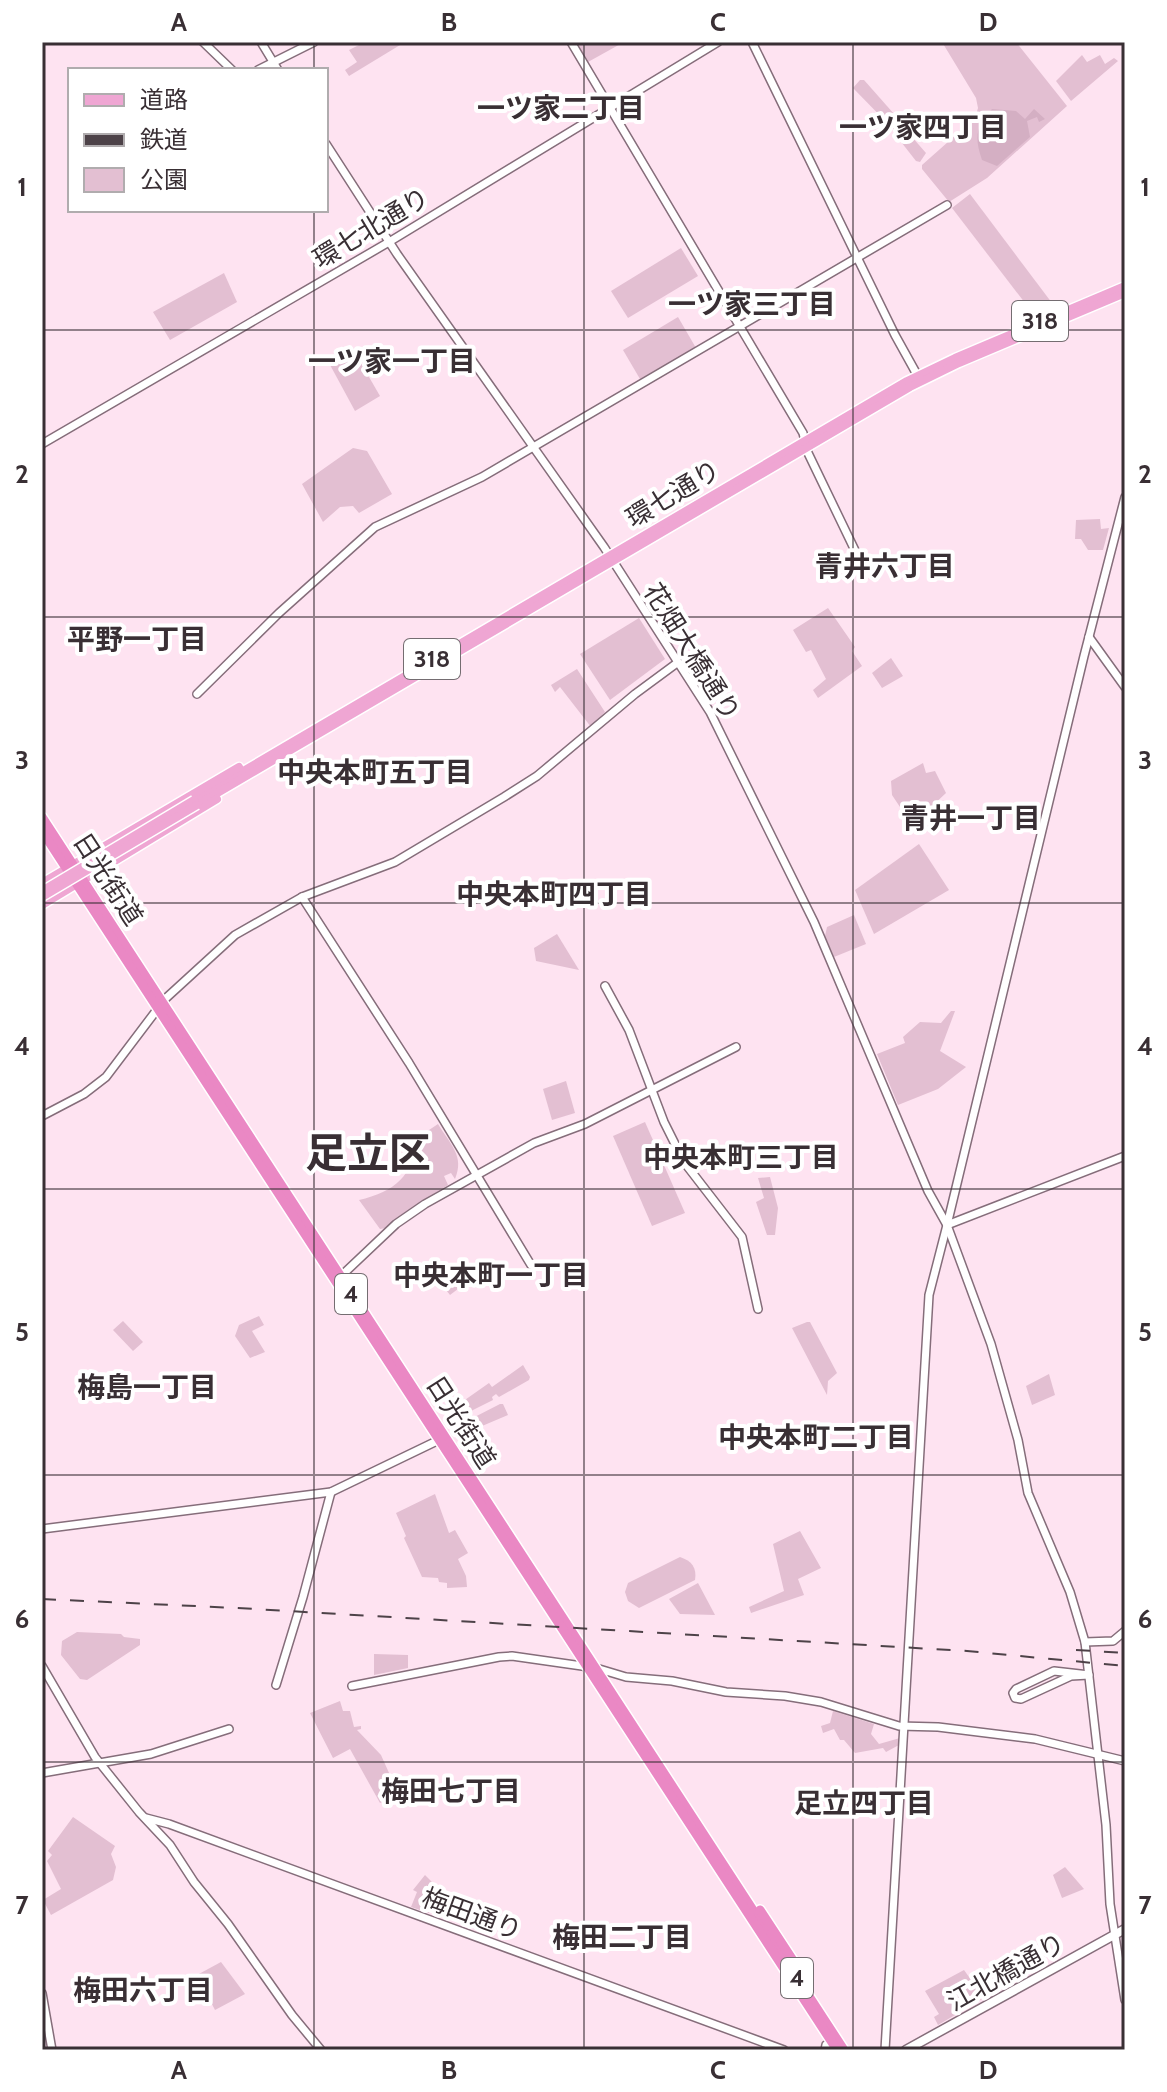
<svg xmlns="http://www.w3.org/2000/svg" width="1167" height="2092" font-family="Cabin,'Noto Sans JP',sans-serif">
<style>
.green{fill:#e3bfd2}
.forest{fill:#d4afc3}
.lines{fill:none;stroke-linecap:round;stroke-linejoin:round}
.tertiary-casing{stroke:#856d7a;stroke-width:10}
.secondary-casing{stroke:#856d7a;stroke-width:11}
.primary-casing{stroke:#fff;stroke-width:11}
.trunk-casing{stroke:#fff;stroke-width:12}
.tertiary{stroke:#fff;stroke-width:7}
.secondary{stroke:#fff;stroke-width:8}
.primary{stroke:#efa6d3;stroke-width:8}
.trunk{stroke:#ea88c4;stroke-width:9}
.rail{stroke:#4d4248;stroke-width:2;stroke-dasharray:14 14;stroke-linecap:butt}
.primary-bridge-casing{stroke:#fff;stroke-width:11;stroke-linecap:butt}
.primary-bridge{stroke:#efa6d3;stroke-width:8}
.grid{fill:none;stroke:#392f34;stroke-width:2;stroke-opacity:0.55}
.labels{text-anchor:middle;stroke-width:8;stroke-linejoin:round;paint-order:stroke}
.shield{fill:#fff;stroke:#746d71;stroke-width:2}
.shield-label{font-size:24px;font-weight:bold;fill:#392f34}
.street-label{font-size:26px;fill:#392f34;stroke:#fff}
.neighbourhood-label{font-size:28px;font-weight:bold;fill:#392f34;stroke:#fff}
.town-label{font-size:42px;font-weight:bold;fill:#392f34;stroke:#fff}
.neatline{fill:none;stroke:#392f34;stroke-width:3}
.grid-label{font-size:26px;text-anchor:middle;font-weight:bold;fill:#392f34}
</style>
<rect width="100%" height="100%" fill="#fee3f1"/>
<g class="green">
<polygon points="365,42 405,42 349,76 345,70 357,62 349,50"/>
<polygon points="574,42 624,42 588,62"/>
<polygon points="942,42 1016,42 1067,106 987,178 949,202 922,169 922,165 975,118 978,108 976,98"/>
<polygon points="1082,55 1087,62 1100,55 1105,64 1114,58 1118,61 1071,101 1056,81"/>
<polygon points="860,80 864,80 902,123 896,132 853,88"/>
<polygon points="905,129 926,153 920,162 916,161 898,138"/>
<polygon points="970,194 1055,307 1035,316 952,208"/>
<polygon points="681,248 698,276 628,318 611,291"/>
<polygon points="224,273 237,302 170,340 153,312"/>
<polygon points="678,317 696,348 640,379 623,350"/>
<polygon points="358,358 380,396 355,411 329,363"/>
<polygon points="353,448 367,451 392,494 359,513 353,506 340,507 323,522 302,484"/>
<polygon points="1100,519 1101,529 1109,528 1103,550 1088,550 1081,539 1075,539 1076,520"/>
<polygon points="828,608 855,647 852,651 862,666 818,698 813,690 826,679 811,650 806,652 793,630"/>
<polygon points="639,618 665,659 610,700 580,654"/>
<polygon points="891,658 903,676 882,688 872,673"/>
<polygon points="577,669 605,712 591,727 560,687 555,692 551,685"/>
<polygon points="923,763 926,773 935,771 946,793 914,823 910,822 892,795 891,781"/>
<polygon points="919,844 949,890 874,934 855,890"/>
<polygon points="854,915 866,944 834,957 825,936 827,927"/>
<polygon points="557,934 579,970 536,961 534,948"/>
<polygon points="951,1011 955,1011 940,1051 966,1067 938,1089 898,1105 877,1054 905,1043 903,1037 920,1022 941,1023"/>
<polygon points="566,1081 575,1113 552,1120 543,1089"/>
<polygon points="645,1122 685,1213 652,1226 613,1136"/>
<path d="M 438,1124 C 450,1144 465,1156 455,1179 L 451,1173 L 444,1176 L 448,1185 L 422,1201 L 386,1228 L 380,1229 L 359,1200 C 394,1192 414,1176 417,1138 Z"/>
<polygon points="770,1177 778,1208 775,1235 767,1235 756,1202 764,1198 758,1178"/>
<polygon points="452,1264 458,1267 467,1282 450,1295 435,1276"/>
<polygon points="259,1316 264,1325 252,1331 265,1352 250,1358 235,1336 239,1325"/>
<polygon points="123,1321 143,1342 133,1351 113,1330"/>
<polygon points="807,1322 810,1322 837,1373 828,1381 827,1395 792,1328"/>
<polygon points="523,1365 530,1377 529,1380 499,1397 496,1394 492,1397 493,1400 467,1413 462,1412 460,1408 463,1406 462,1402 489,1383 492,1387"/>
<polygon points="1049,1374 1055,1395 1032,1405 1026,1386"/>
<polygon points="500,1404 503,1404 508,1415 475,1429 476,1434 472,1436 469,1432 466,1433 461,1424"/>
<polygon points="435,1494 449,1533 455,1530 468,1553 458,1559 466,1576 467,1587 447,1588 447,1583 439,1582 438,1578 422,1577 404,1538 406,1536 396,1513"/>
<polygon points="800,1531 821,1568 798,1579 804,1595 751,1613 749,1607 784,1591 773,1544"/>
<path d="M 680,1557 C 692,1561 697,1568 695,1580 L 639,1608 L 628,1601 L 625,1592 L 628,1583 Z"/>
<polygon points="698,1583 715,1615 680,1614 669,1599"/>
<polygon points="77,1632 121,1634 124,1637 140,1639 140,1645 87,1680 80,1679 61,1655 62,1641"/>
<polygon points="374,1654 408,1655 408,1668 374,1675"/>
<polygon points="340,1701 343,1711 350,1711 354,1727 361,1726 361,1729 357,1730 381,1755 398,1793 380,1803 350,1749 333,1758 310,1713"/>
<polygon points="833,1711 874,1724 871,1734 879,1744 900,1738 899,1745 886,1752 883,1748 855,1753 844,1740 840,1740 834,1729 823,1733 821,1726 830,1723"/>
<polygon points="73,1817 115,1846 111,1854 116,1867 113,1880 51,1915 43,1900 61,1889 47,1861 52,1855 48,1851"/>
<polygon points="1065,1867 1084,1889 1062,1898 1053,1875"/>
<polygon points="425,1875 442,1892 429,1913 411,1907 417,1892 413,1890"/>
<polygon points="221,1962 245,1994 215,2010 197,1975"/>
<polygon points="964,1970 984,1998 938,2025 934,2017 939,2014 925,1991"/>
</g>
<path class="forest" d="M 992,109 L 1016,111 L 1025,119 L 1034,109 L 1045,119 L 1039,122 L 1037,117 L 1027,121 L 1030,137 L 997,166 L 982,160 C 974,137 976,126 992,109 Z"/>
<g class="lines">
<defs>
<g id="tertiary">
<polyline points="203,42 232,70"/>
<polyline points="261,42 278,70"/>
<polyline points="571,42 803,433 808,453 862,565"/>
<polyline points="752,42 895,335 920,380"/>
<polyline points="258,70 314,42"/>
<polyline points="326,144 397,254 604,547 710,712 814,922 928,1191 947,1225 991,1344 1018,1440 1028,1493 1070,1592 1085,1642 1106,1825 1110,1904 1125,2000"/>
<polyline points="42,444 389,242 718,42"/>
<polyline points="1089,637 1125,687"/>
<polyline points="197,694 279,613 375,527 482,477 947,205"/>
<polyline points="302,897 409,1063 531,1265"/>
<polyline points="605,986 629,1030 664,1122 684,1162 742,1237 758,1309"/>
<polyline points="42,1116 84,1094 106,1077 165,999 235,935 302,897 395,862 504,797 537,776 635,694 677,663"/>
<polyline points="947,1225 1125,1156"/>
<polyline points="340,1277 396,1224 425,1204 534,1143 585,1124 736,1047"/>
<polyline points="42,1529 331,1492 441,1439"/>
<polyline points="1085,1642 1113,1641 1125,1631"/>
<polyline points="42,1666 95,1757 139,1812 170,1845 194,1882 228,1924 292,2015 321,2050"/>
<polygon points="1054,1671 1089,1675 1071,1676 1021,1699 1015,1698 1013,1693 1016,1689"/>
<polyline points="276,1685 303,1597 331,1492"/>
<polyline points="352,1686 499,1657 512,1656 596,1668 626,1677 672,1681 726,1692 785,1696 821,1702 899,1726 938,1727 1035,1739 1125,1761"/>
<polyline points="42,1773 151,1754 229,1729"/>
<polyline points="146,1818 169,1824 784,2050"/>
<polyline points="42,1993 52,2050"/>
<polyline points="825,2050 826,2045"/>
<polyline points="885,2050 929,1295 947,1225 1084,656 1125,497"/>
</g>
<polyline id="secondary" points="906,2050 1125,1929"/>
<g id="primary">
<polyline points="194,800 907,381 955,358 1125,286"/>
<polyline points="197,805 910,387 959,363 1125,293"/>
<polyline points="42,883 239,767"/>
<polyline points="42,905 217,799"/>
</g>
<g id="trunk">
<polyline points="42,817 844,2050"/>
<polyline points="42,831 837,2050"/>
<polyline points="760,1910 800,1971"/>
</g>
</defs>
<use href="#tertiary" class="tertiary-casing"/>
<use href="#secondary" class="secondary-casing"/>
<use href="#primary" class="primary-casing"/>
<use href="#trunk" class="trunk-casing"/>
<use href="#tertiary" class="tertiary"/>
<use href="#secondary" class="secondary"/>
<use href="#primary" class="primary"/>
<use href="#trunk" class="trunk"/>
<g class="rail">
<polyline points="42,1599 237,1608 967,1651 1125,1666"/>
<polyline points="1076,1650 1125,1653"/>
</g>
<defs>
<g id="primary-bridge">
<polyline points="42,891 194,800"/>
<polyline points="42,897 197,805"/>
</g>
</defs>
<use href="#primary-bridge" class="primary-bridge-casing"/>
<use href="#primary-bridge" class="primary-bridge"/>
</g>
<path class="grid" d="M 314,42 L 314,70M 584,42 L 584,2050M 853,42 L 853,2050M 314,210 L 314,2050M 42,330 L 1125,330M 42,617 L 1125,617M 42,903 L 1125,903M 42,1189 L 1125,1189M 42,1475 L 1125,1475M 42,1762 L 1125,1762"/>
<g class="labels">
<g class="shield">
<rect x="1012" y="301" width="56" height="40" rx="6"/>
<rect x="404" y="639" width="56" height="40" rx="6"/>
<rect x="335" y="1274" width="32" height="40" rx="6"/>
<rect x="781" y="1958" width="32" height="40" rx="6"/>
</g>
<g class="shield-label">
<text x="1040" y="329">318</text>
<text x="432" y="667">318</text>
<text x="351" y="1302">4</text>
<text x="797" y="1986">4</text>
</g>
<g class="street-label">
<text transform="translate(371 228) rotate(-31)" y="9">環七北通り</text>
<text transform="translate(673 494) rotate(-31)" y="9">環七通り</text>
<text transform="translate(692 652) rotate(58)" y="9">花畑大橋通り</text>
<text transform="translate(108 879) rotate(57)" y="9">日光街道</text>
<text transform="translate(461 1422) rotate(57)" y="9">日光街道</text>
<text transform="translate(472 1914) rotate(20)" y="9">梅田通り</text>
<text transform="translate(1006 1972) rotate(-29)" y="9">江北橋通り</text>
</g>
<g class="neighbourhood-label">
<text x="561" y="118">一ツ家二丁目</text>
<text x="923" y="137">一ツ家四丁目</text>
<text x="752" y="314">一ツ家三丁目</text>
<text x="392" y="371">一ツ家一丁目</text>
<text x="885" y="576">青井六丁目</text>
<text x="137" y="649">平野一丁目</text>
<text x="375" y="782">中央本町五丁目</text>
<text x="971" y="828">青井一丁目</text>
<text x="554" y="904">中央本町四丁目</text>
<text x="741" y="1167">中央本町三丁目</text>
<text x="491" y="1285">中央本町一丁目</text>
<text x="147" y="1397">梅島一丁目</text>
<text x="816" y="1447">中央本町二丁目</text>
<text x="451" y="1801">梅田七丁目</text>
<text x="864" y="1813">足立四丁目</text>
<text x="622" y="1947">梅田二丁目</text>
<text x="143" y="2000">梅田六丁目</text>
</g>
<g class="town-label">
<text x="368" y="1168">足立区</text>
</g>
</g>
<rect width="1167" height="2092" fill="none" stroke="#ffffff" stroke-width="88"/>
<rect x="68" y="68" width="260" height="144" fill="#ffffff" stroke="#b0acae" stroke-width="2"/>
<rect x="84" y="94" width="40" height="12" fill="#efa6d3" stroke="#b0acae" stroke-width="2"/>
<text x="140" y="108" font-size="24" fill="#392f34">道路</text>
<rect x="84" y="134" width="40" height="12" fill="#4d4248" stroke="#b0acae" stroke-width="2"/>
<text x="140" y="148" font-size="24" fill="#392f34">鉄道</text>
<rect x="84" y="168" width="40" height="24" fill="#e3bfd2" stroke="#b0acae" stroke-width="2"/>
<text x="140" y="188" font-size="24" fill="#392f34">公園</text>
<rect x="44" y="44" width="1079" height="2004" class="neatline"/>
<g class="grid-label">
<text x="179" y="31">A</text>
<text x="449" y="31">B</text>
<text x="718" y="31">C</text>
<text x="988" y="31">D</text>
<text x="22" y="196">1</text>
<text x="1145" y="196">1</text>
<text x="22" y="483">2</text>
<text x="1145" y="483">2</text>
<text x="22" y="769">3</text>
<text x="1145" y="769">3</text>
<text x="22" y="1055">4</text>
<text x="1145" y="1055">4</text>
<text x="22" y="1341">5</text>
<text x="1145" y="1341">5</text>
<text x="22" y="1628">6</text>
<text x="1145" y="1628">6</text>
<text x="22" y="1914">7</text>
<text x="1145" y="1914">7</text>
<text x="179" y="2079">A</text>
<text x="449" y="2079">B</text>
<text x="718" y="2079">C</text>
<text x="988" y="2079">D</text>
</g>
</svg>
